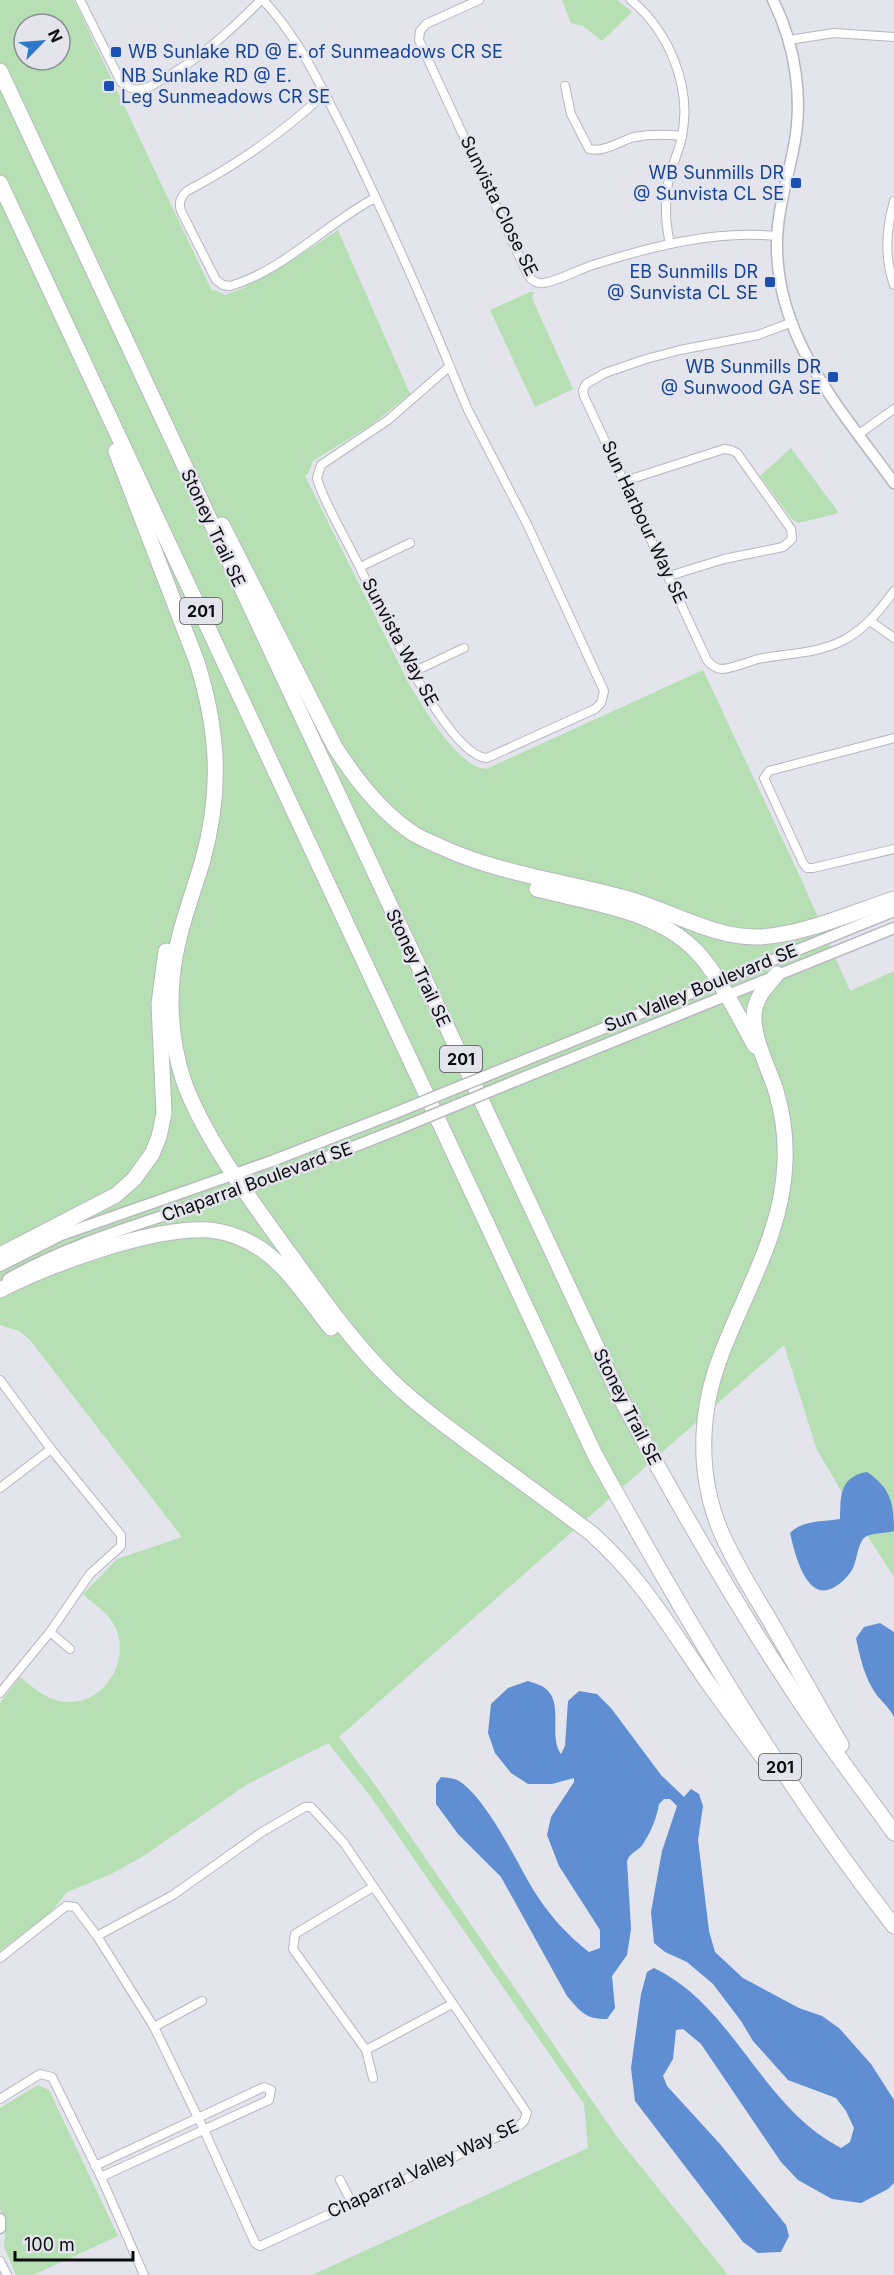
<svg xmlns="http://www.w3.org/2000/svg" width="894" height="2275" font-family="Inter,sans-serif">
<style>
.green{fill:#b6e0b3;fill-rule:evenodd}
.water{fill:#5f8ed3}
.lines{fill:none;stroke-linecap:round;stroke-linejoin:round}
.street-casing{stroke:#b6b7be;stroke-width:10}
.secondary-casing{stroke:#b6b7be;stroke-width:13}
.highway-casing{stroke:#b6b7be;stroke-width:17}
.street{stroke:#fff;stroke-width:8}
.secondary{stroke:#fff;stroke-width:10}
.highway{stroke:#fff;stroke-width:15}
.secondary-bridge-casing{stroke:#b6b7be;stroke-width:13;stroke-linecap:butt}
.secondary-bridge{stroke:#fff;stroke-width:10}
.transit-dot{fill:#1a4fb4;stroke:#e3e4ec;stroke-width:2}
.labels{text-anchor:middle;stroke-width:5;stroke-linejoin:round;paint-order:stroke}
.shield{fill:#e3e4ec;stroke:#4c4d51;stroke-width:1.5}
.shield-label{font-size:16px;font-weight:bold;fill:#0b0c0e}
.transit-label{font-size:18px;fill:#164399;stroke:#e3e4ec;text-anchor:end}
.street-label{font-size:18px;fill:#0b0c0e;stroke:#e3e4ec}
</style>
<rect width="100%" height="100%" fill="#e3e4ec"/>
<g class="green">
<path d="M 0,0 L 74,0 L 212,291 L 215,290 L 225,295 L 243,288 L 291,261 L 338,230 L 410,394 L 371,425 L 313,461 L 308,474 L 305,476 L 408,682 C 422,705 457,767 486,769 L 703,670 L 802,881 L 850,991 L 894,971 L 894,1577 L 870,1540 L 817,1450 L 784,1345 L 339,1737 L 378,1789 L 617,2137 L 728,2275 L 312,2275 L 588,2148 L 584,2104 L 371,1797 L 328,1743 L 246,1785 L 142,1857 L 109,1875 L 67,1892 L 51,1912 L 0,1951 L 0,1703 L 20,1677 C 35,1689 49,1702 68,1702 C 107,1704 133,1655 113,1623 C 107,1612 92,1603 83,1594 L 117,1559 L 182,1537 L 30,1340 L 19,1331 L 0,1325 ZM 24,24 L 60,24 L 60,60 L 24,60 Z"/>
<polygon points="562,0 617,0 632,12 602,41 583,26 571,23"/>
<polygon points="530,292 534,292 532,298 573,389 535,407 490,310"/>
<polygon points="791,448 839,513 798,523 791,518 760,476"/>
<polygon points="38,2085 49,2090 118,2236 33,2275 16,2275 4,2247 6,2219 0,2209 0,2108"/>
</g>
<g class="water">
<path d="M 867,1472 C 891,1488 894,1504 894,1531 C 885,1534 869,1532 863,1539 C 857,1547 857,1561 852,1570 C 846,1579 838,1587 827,1590 C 804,1595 794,1550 790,1533 C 802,1520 823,1522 840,1519 C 841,1498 838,1477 867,1472 Z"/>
<path d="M 880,1623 L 894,1632 L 894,1717 C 889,1707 882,1702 876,1694 C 864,1677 860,1657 856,1638 L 864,1627 Z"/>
<path d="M 528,1681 C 533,1683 542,1685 546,1689 C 564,1704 548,1736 561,1754 L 565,1746 L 568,1701 L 579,1691 L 597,1694 L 611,1708 L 661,1775 L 684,1797 L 691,1789 L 699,1794 L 703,1806 L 698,1840 L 709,1931 L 715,1952 L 743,1978 L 799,2008 L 822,2016 L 839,2028 L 871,2064 L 894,2100 L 894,2183 L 888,2189 L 861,2203 L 832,2199 L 798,2180 L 781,2162 L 701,2044 L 683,2029 L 676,2030 L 673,2059 L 663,2076 L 667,2086 L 720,2144 L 786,2225 L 789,2236 L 781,2252 L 758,2253 L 743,2242 L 635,2101 L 631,2068 L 641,1994 L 647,1972 L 654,1968 C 735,2007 760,2106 841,2148 L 850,2142 L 854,2128 L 846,2111 L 836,2098 L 788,2080 L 753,2041 L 741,2021 L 713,1984 L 687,1962 L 665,1952 L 654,1943 L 651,1912 L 662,1851 L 677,1806 L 670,1799 L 664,1799 L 659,1804 C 657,1817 651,1832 643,1844 C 639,1851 630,1852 627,1861 L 631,1929 L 627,1955 L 612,1976 L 615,2008 L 607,2019 C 585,2019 581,2012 567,1996 L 501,1877 L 458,1834 L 436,1804 L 436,1784 L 441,1777 C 447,1778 454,1778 459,1781 C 487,1799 516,1861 534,1891 C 549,1915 567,1935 589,1952 L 600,1948 L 600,1930 L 559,1866 L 547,1835 L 551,1817 L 574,1782 L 574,1778 L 552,1784 L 528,1784 L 511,1773 L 495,1753 L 488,1733 L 491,1704 L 508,1688 Z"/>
</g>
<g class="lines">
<defs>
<g id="street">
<path d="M 80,0 L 121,82 C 127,87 134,91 142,89 C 149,88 157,82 163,79 C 201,58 231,30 261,0"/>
<path d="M 263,0 C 299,38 320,85 344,131 C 375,195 405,260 433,326 C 445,354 456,382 468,410 L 528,526 L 604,691 L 601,703 L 595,709 L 487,758 C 445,756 374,594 354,556 C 344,535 322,499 317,478 L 321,465 L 388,420 L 450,366"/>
<path d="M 479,0 L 426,24 L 420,31 L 419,40 L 528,275 C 532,281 537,284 544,283 C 561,280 579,269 596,264 C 654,246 715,230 777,236"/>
<path d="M 631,0 C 669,32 692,86 682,136 C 680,147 676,157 672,167 C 664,193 664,217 670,244"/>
<polyline points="789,40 834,33 894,37"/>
<path d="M 565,86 L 571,114 L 589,149 C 604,153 620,141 634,137 C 651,134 666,134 682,136"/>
<path d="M 325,93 C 283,133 238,164 187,191 C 181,196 178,202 181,211 L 216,280 L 223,285 L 230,286 C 283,271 327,223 375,198"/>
<path d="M 894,201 C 886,229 884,257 894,285"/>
<path d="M 790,323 L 758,335 L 680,350 L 646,359 L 605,373 L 586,384 L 583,390 L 584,396 L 707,660 C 711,665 715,669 722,669 C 734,668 747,662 758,659 C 788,653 817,654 844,640 C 866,628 880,610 894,591"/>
<polyline points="859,434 894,409"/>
<polyline points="625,481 724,449 731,450 737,453 791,529 792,539 783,547 724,559 669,576"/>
<polyline points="360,567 410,543"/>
<polyline points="870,621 894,638"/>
<polyline points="413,672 464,648"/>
<polyline points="894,738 769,771 764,778 803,863 807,868 813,868 894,849"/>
<polyline points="0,1380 51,1449 121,1535 121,1546 90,1574 50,1632 0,1693"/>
<polyline points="0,1488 51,1449"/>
<polyline points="50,1632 70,1649"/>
<polyline points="373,1887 295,1934 293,1949 366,2050 452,2004"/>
<polyline points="0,1958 66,1906 75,1907 97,1936 154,2027 204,2130 255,2243 260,2246 517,2128 524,2121 527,2113 344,1843 311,1807 305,1807 262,1832 173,1895 97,1936"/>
<polyline points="154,2027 202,2001"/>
<polyline points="366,2050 373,2078"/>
<polyline points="0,2099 40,2074 52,2077 101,2177 144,2275"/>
<polyline points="95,2166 264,2087 271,2090 269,2100 101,2177"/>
<polyline points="340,2180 352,2203"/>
<polyline points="0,2261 7,2275"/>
</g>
<g id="secondary">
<path d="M 773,0 C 796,47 804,100 793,151 C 786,185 776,216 777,250 C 779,343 843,412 894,483"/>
<polyline points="508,1067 894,911"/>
<polyline points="515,1081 894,928"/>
<polyline points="0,1266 61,1235 272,1161 395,1113"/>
<path d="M 8,1279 C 69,1244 137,1225 204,1202 C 270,1179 336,1154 401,1128"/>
<polyline points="0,2219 0,2228"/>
</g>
<g id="highway">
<path d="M 0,71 L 620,1397 C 673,1496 729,1594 791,1688 C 823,1738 860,1785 894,1833"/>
<path d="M 0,183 L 595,1455 C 685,1618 779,1779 894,1926"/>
<path d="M 116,451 L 197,662 C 219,733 222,792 202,863 C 190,902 175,940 172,980 C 169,1014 173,1047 183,1079 C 203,1137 253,1203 289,1253 C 321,1297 352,1342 391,1380 C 419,1407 450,1429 481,1452 C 518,1479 555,1506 591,1533 C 639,1575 669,1626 704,1677 C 724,1705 744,1732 764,1759"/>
<path d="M 222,525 L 335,747 C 356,780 382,813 414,834 C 422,839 431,842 439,846 C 501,875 567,881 632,900 C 672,912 715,938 758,937 C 800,936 854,912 894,899"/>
<path d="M 537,889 C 591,903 657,910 697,952 C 718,974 740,1019 755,1046"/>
<path d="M 777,974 C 768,985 758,994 755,1008 C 749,1032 769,1068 776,1091 C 783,1114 786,1138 785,1162 C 783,1231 745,1292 721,1355 C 699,1412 697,1475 721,1532 C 734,1562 752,1591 769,1619 C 793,1661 817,1703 841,1745"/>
<polyline points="0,1255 116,1195 134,1179 152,1154 159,1137 164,1113 159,1004 166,951"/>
<path d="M 0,1290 C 51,1264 153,1226 210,1230 C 228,1232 246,1239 261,1249 C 290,1269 309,1301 331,1328"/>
</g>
</defs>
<use href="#street" class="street-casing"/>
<use href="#secondary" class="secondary-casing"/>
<use href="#highway" class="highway-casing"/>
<use href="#street" class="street"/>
<use href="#secondary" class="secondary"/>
<use href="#highway" class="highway"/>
<defs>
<g id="secondary-bridge">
<polyline points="395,1113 508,1067"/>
<polyline points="401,1128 515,1081"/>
</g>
</defs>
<use href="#secondary-bridge" class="secondary-bridge-casing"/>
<use href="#secondary-bridge" class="secondary-bridge"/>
</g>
<g class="transit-dot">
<rect x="110" y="46" width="12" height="12" rx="3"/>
<rect x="103" y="80" width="12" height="12" rx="3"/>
<rect x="790" y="177" width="12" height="12" rx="3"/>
<rect x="764" y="276" width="12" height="12" rx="3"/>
<rect x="827" y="371" width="12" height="12" rx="3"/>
</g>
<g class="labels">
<g class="shield">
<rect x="180" y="598" width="42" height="26" rx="4.5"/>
<rect x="440" y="1046" width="42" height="26" rx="4.5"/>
<rect x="759" y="1754" width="42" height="26" rx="4.5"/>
</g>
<g class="shield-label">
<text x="201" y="617">201</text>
<text x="461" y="1065">201</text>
<text x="780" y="1773">201</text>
</g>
<g class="transit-label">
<text x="128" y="58" text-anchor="start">WB Sunlake RD @ E. of Sunmeadows CR SE</text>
<text x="121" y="82" text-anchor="start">NB Sunlake RD @ E.<tspan x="121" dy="21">Leg Sunmeadows CR SE</tspan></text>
<text x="784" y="179">WB Sunmills DR<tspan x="784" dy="21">@ Sunvista CL SE</tspan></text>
<text x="758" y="278">EB Sunmills DR<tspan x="758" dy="21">@ Sunvista CL SE</tspan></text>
<text x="821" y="373">WB Sunmills DR<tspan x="821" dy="21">@ Sunwood GA SE</tspan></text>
</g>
<g class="street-label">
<text transform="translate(499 206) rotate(64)" y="6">Sunvista Close SE</text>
<text transform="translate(644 522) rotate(65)" y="6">Sun Harbour Way SE</text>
<text transform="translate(213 528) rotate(65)" y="6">Stoney Trail SE</text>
<text transform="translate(400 642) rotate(62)" y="6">Sunvista Way SE</text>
<text transform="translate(418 968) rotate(65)" y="6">Stoney Trail SE</text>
<text transform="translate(701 988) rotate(-22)" y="6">Sun Valley Boulevard SE</text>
<text transform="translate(257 1182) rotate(-20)" y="6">Chaparral Boulevard SE</text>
<text transform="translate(627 1407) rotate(63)" y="6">Stoney Trail SE</text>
<text transform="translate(423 2169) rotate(-25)" y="6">Chaparral Valley Way SE</text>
</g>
</g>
<g transform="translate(42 42) rotate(65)"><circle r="28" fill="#e3e4ec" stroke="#8d8e93" stroke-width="1.5"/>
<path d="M0-4.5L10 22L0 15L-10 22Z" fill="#2d7aca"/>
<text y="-9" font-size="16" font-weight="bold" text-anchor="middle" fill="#0b0c0e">N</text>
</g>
<path d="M15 2251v9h118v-9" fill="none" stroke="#0b0c0e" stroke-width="3"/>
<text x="24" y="2251" font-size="18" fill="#0b0c0e" stroke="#e3e4ec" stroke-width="4.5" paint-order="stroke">100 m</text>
</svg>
